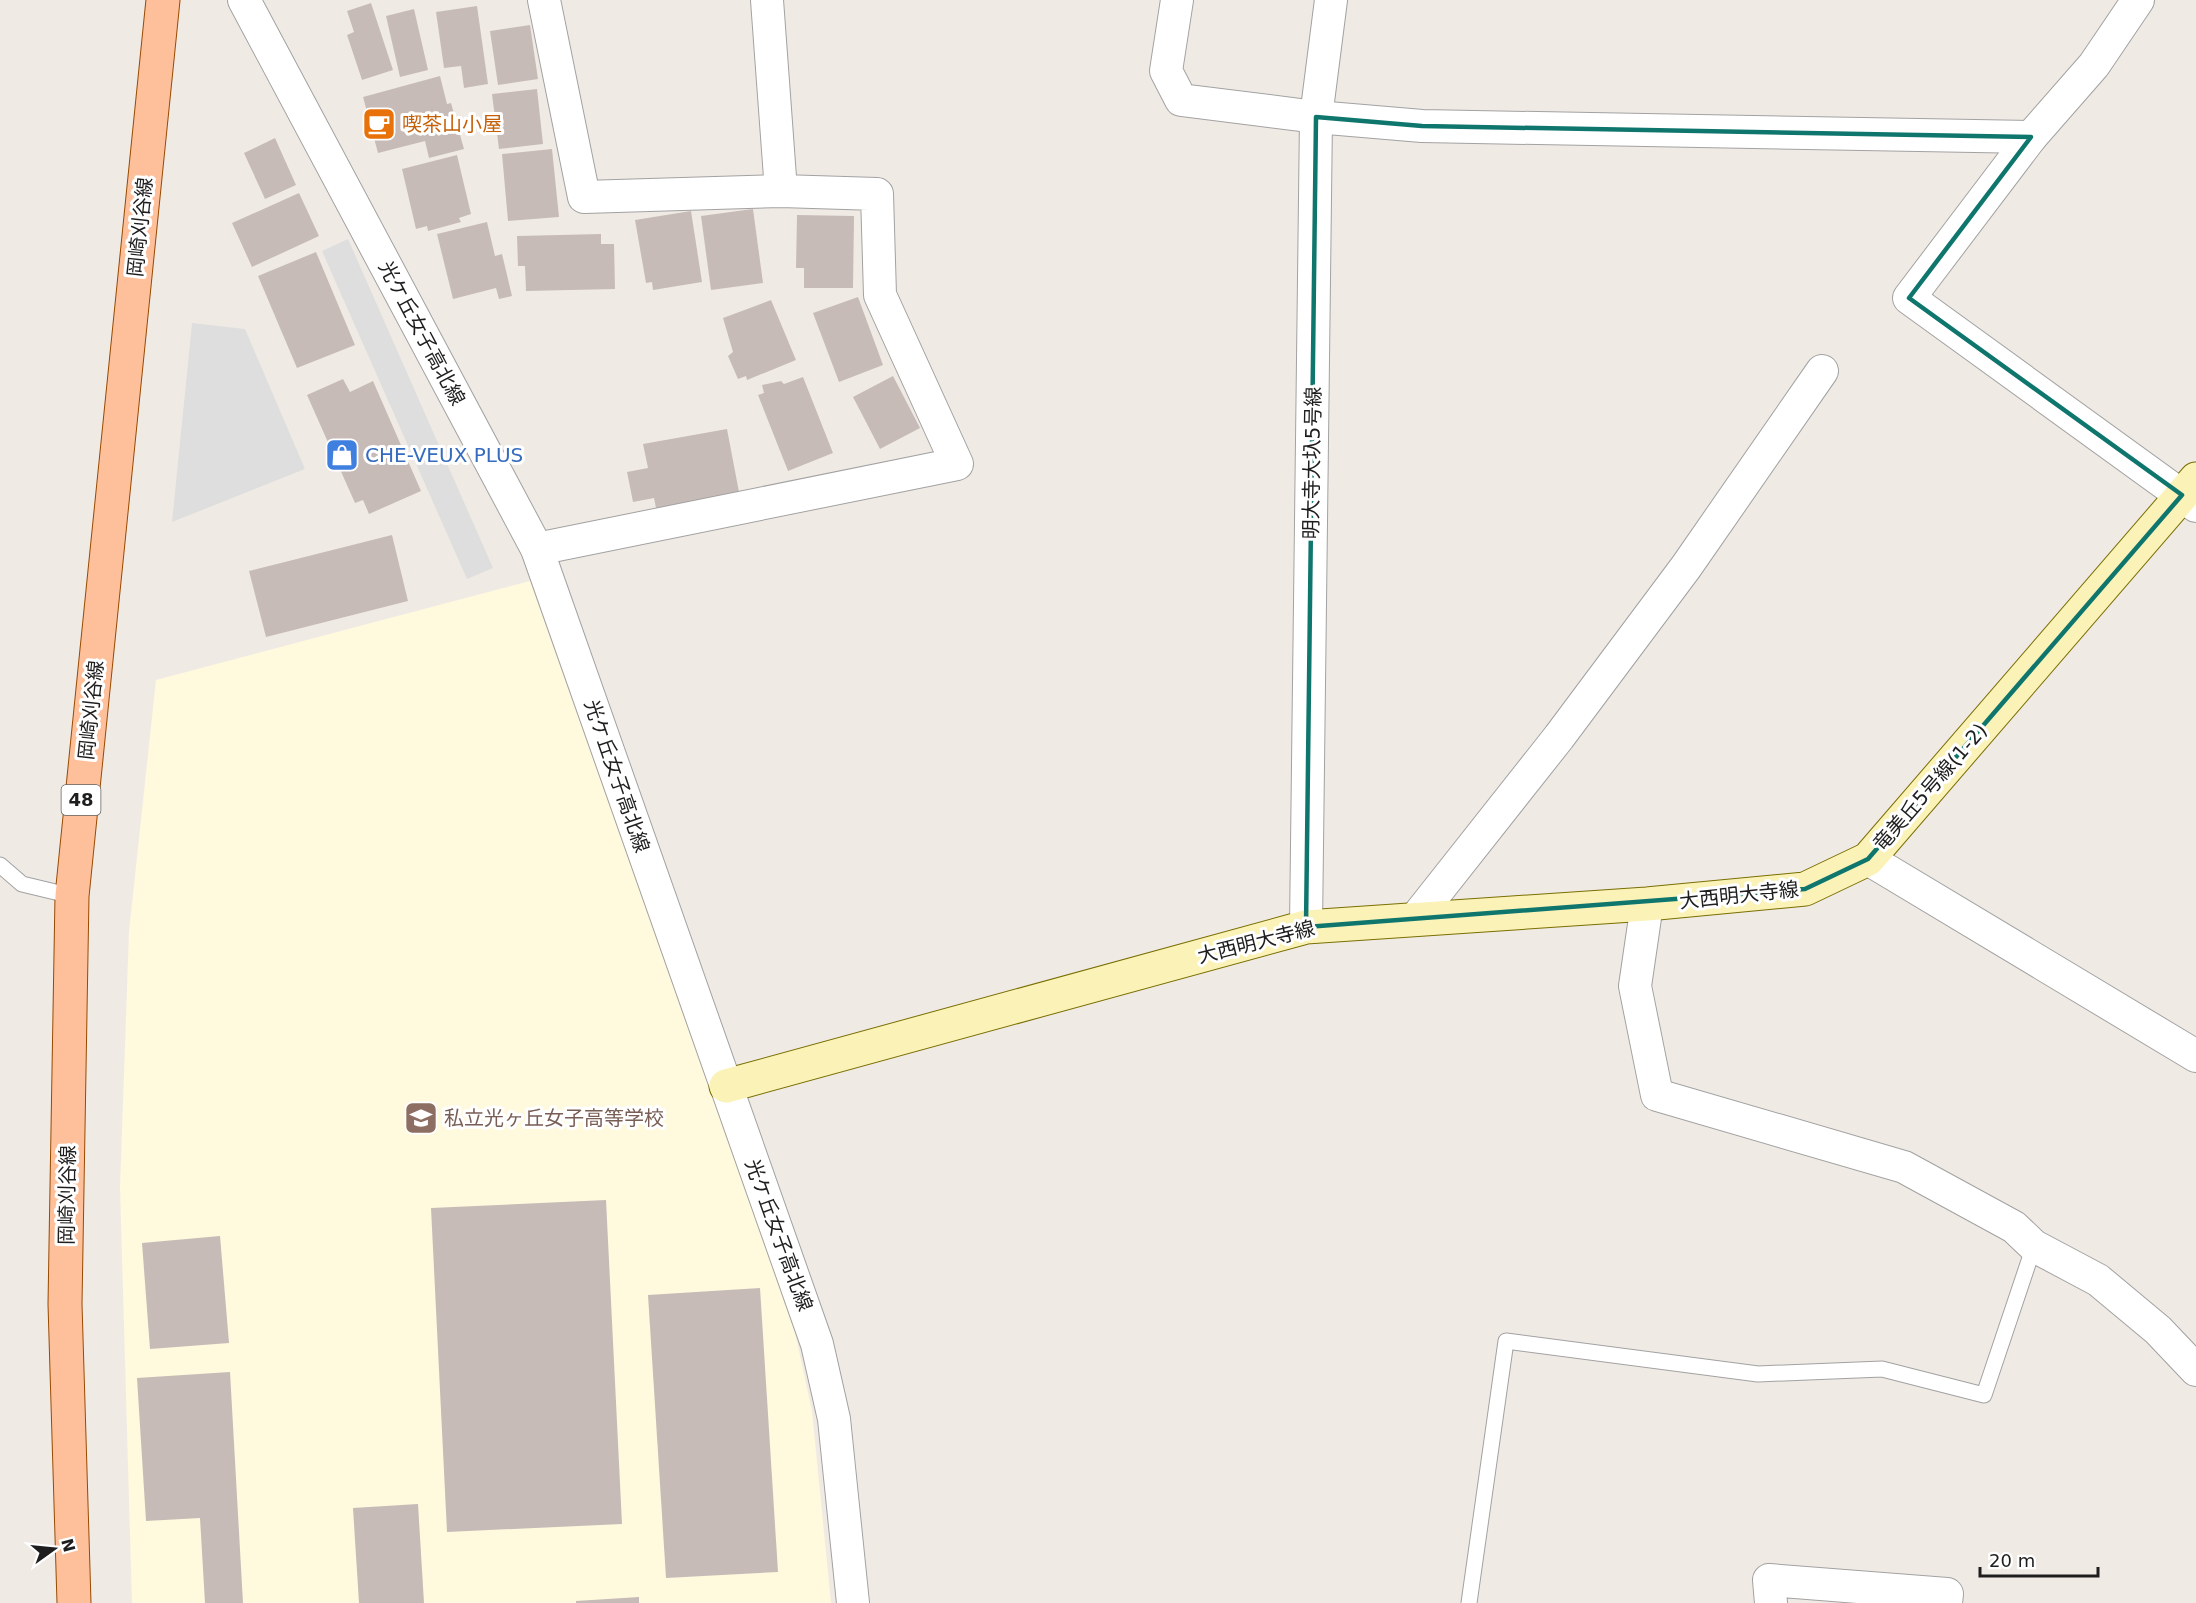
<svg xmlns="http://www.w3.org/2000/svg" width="2196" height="1603" font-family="'DejaVu Sans','Noto Sans JP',sans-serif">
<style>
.education{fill:#fff9de}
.parking{fill:#dedede}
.building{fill:#c7bbb7}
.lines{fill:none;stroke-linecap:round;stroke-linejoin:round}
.lane-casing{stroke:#a2a2a2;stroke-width:17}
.street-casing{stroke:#a2a2a2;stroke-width:34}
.secondary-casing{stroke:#796f02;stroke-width:35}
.primary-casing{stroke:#994900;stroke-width:35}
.lane{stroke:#fff;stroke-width:15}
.street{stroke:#fff;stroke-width:32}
.secondary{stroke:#fbf2b7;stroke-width:33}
.primary{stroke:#fec09b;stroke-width:33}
.marked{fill:none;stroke:#0f766e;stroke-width:4.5;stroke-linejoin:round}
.labels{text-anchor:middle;stroke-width:6;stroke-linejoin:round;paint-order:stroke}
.shield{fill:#fff;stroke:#626262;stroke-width:1.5}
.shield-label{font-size:18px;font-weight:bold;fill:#1e1e1e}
.food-label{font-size:20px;fill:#c56008;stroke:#fff;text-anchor:start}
.street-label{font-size:20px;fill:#1e1e1e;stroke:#fff}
.shop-label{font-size:20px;fill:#366cbe;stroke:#fff;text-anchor:start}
.education-label{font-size:20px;fill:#785e54;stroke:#fff;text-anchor:start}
</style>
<rect width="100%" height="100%" fill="#f0eae4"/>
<polygon class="education" points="530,581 793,1323 812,1411 831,1603 132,1603 120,1187 129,932 156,680"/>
<g class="parking">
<polygon points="348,239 493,568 467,579 322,251"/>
<polygon points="192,323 245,329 305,469 172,522"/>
</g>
<g class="building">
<polygon points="371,3 393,70 362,80 347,35 354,32 347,11"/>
<polygon points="477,6 488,84 464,88 461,66 444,68 436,12"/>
<polygon points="414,9 428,70 400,77 386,16"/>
<polygon points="530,25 538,79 498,85 490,31"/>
<polygon points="440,76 447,104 451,103 464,149 429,158 425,141 378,153 363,97"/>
<polygon points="537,89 543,144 499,149 492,94"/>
<polygon points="275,138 296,185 265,199 244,153"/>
<polygon points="552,149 559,217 508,221 502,154"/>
<polygon points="457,155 471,214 459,218 461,222 428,231 427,226 416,229 402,169"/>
<polygon points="299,193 319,236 252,267 232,223"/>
<polygon points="753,209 763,283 711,290 701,216"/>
<polygon points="691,211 702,282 653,290 652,282 646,283 635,220"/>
<polygon points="797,215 854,216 853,288 804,288 804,268 796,268"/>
<polygon points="487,222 495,256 502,254 512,296 499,299 496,288 453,299 437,234"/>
<polygon points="601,234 601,244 614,244 615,289 526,291 525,266 518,266 517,236"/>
<polygon points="316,252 355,345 297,368 258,276"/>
<polygon points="858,297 883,365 839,382 813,313"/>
<polygon points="771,300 796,360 747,380 746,376 738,379 728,356 733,352 723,318"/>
<polygon points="893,376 920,428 880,449 853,397"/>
<polygon points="803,377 833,453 788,471 758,395 764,393 762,385 781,381 784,384"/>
<polygon points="343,379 350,392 373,381 421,491 369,514 363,500 355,503 307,395"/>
<polygon points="727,429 739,492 656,508 654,498 633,502 627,472 648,468 643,444"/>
<polygon points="392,535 408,601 266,637 249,571"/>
<polygon points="606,1200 622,1524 447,1532 431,1208"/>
<polygon points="220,1236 229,1343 150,1349 142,1243"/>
<polygon points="760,1288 778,1572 666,1578 648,1295"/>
<polygon points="230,1372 243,1603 205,1603 200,1518 146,1521 137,1378"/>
<polygon points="418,1504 424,1603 359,1603 353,1508"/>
<polygon points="639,1597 639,1603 576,1603 576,1601"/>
</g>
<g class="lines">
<defs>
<g id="lane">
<polyline points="0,865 22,884 72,896"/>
<polyline points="1469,1603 1506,1341 1758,1374 1882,1369 1984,1395 2034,1246"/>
</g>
<g id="street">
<polyline points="244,0 537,549 817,1344 834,1419 853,1603"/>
<polyline points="767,0 781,191"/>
<polyline points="1177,0 1166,71 1181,100 1316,117 1422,126 2031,137"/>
<polyline points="2138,0 2094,65 2031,137 1909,298 2196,506"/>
<polyline points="537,549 957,464 880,295 877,194 781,191 584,197 544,0"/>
<polyline points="1868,859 2196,1056"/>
<polyline points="1647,904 1635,986 1657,1095 1904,1167 2014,1227 2034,1246 2098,1280 2158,1330 2196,1370"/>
<polyline points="1416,918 1559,737 1686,567 1822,371"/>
<polyline points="1306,927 1316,117 1331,0"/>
<polyline points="1771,1603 1769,1580 1947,1594 1946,1603"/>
</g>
<polyline id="secondary" points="726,1086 1306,927 1647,904 1805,889 1868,859 2196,479"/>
<polyline id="primary" points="74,1603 65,1304 72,896 163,0"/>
</defs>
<use href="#lane" class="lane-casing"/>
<use href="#street" class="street-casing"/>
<use href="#secondary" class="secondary-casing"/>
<use href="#primary" class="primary-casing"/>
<use href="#lane" class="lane"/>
<use href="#street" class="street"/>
<use href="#secondary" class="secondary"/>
<use href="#primary" class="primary"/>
</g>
<path class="marked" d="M 1316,117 L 1422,126 L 2031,137 L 1909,298 L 2182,495 L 1868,859 L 1805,889 L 1306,927 Z"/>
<defs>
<symbol id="cafe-square" viewBox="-11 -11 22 22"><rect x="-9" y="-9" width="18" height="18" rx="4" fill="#e8710a" stroke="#fff"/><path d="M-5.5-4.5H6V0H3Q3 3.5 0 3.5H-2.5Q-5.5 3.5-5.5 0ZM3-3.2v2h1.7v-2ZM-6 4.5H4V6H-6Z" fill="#fff"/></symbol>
<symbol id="shop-square" viewBox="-11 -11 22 22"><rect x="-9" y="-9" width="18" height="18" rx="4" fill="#3f7fe0" stroke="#fff"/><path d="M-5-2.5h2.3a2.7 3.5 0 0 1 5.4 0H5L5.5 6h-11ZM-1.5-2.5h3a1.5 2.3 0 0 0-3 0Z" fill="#fff"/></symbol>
<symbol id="school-square" viewBox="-11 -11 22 22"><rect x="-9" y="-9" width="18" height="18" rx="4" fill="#8d6e63" stroke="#fff"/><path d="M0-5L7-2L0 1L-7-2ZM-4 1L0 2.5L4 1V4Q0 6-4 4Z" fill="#fff"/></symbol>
</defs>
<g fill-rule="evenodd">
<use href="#cafe-square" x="360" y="105" width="38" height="38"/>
<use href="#shop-square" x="323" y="436" width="38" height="38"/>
<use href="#school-square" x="402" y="1099" width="38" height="38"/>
</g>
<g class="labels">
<rect class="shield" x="61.5" y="785" width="39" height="30" rx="4.5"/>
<g class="shield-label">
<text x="81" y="806">48</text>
</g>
<g class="food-label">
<text x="402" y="131">喫茶山小屋</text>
</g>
<g class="street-label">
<text transform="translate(140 227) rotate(-84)" y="7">岡崎刈谷線</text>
<text transform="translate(422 333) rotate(62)" y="7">光ケ丘女子高北線</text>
<text transform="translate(1312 463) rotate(-89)" y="7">明大寺大圦5号線</text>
<text transform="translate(91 710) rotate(-84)" y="7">岡崎刈谷線</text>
<text transform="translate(617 776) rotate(71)" y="7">光ケ丘女子高北線</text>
<text transform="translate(1930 787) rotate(-49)" y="7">竜美丘5号線(1-2)</text>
<text transform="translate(1739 895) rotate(-6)" y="7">大西明大寺線</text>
<text transform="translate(1256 942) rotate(-14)" y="7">大西明大寺線</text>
<text transform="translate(67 1195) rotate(-89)" y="7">岡崎刈谷線</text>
<text transform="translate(779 1235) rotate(70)" y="7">光ケ丘女子高北線</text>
</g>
<g class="shop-label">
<text x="365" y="462">CHE-VEUX PLUS</text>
</g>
<g class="education-label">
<text x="444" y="1125">私立光ヶ丘女子高等学校</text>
</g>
</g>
<g transform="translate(54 1549) rotate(75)" stroke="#ffffff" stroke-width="4.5" paint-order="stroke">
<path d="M0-4.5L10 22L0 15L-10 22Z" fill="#1e1e1e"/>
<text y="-9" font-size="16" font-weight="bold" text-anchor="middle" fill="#1e1e1e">N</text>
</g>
<path d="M1980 1567v9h118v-9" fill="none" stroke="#1e1e1e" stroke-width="3"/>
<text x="1989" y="1567" font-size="18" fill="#1e1e1e" stroke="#ffffff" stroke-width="4.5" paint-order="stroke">20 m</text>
</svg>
